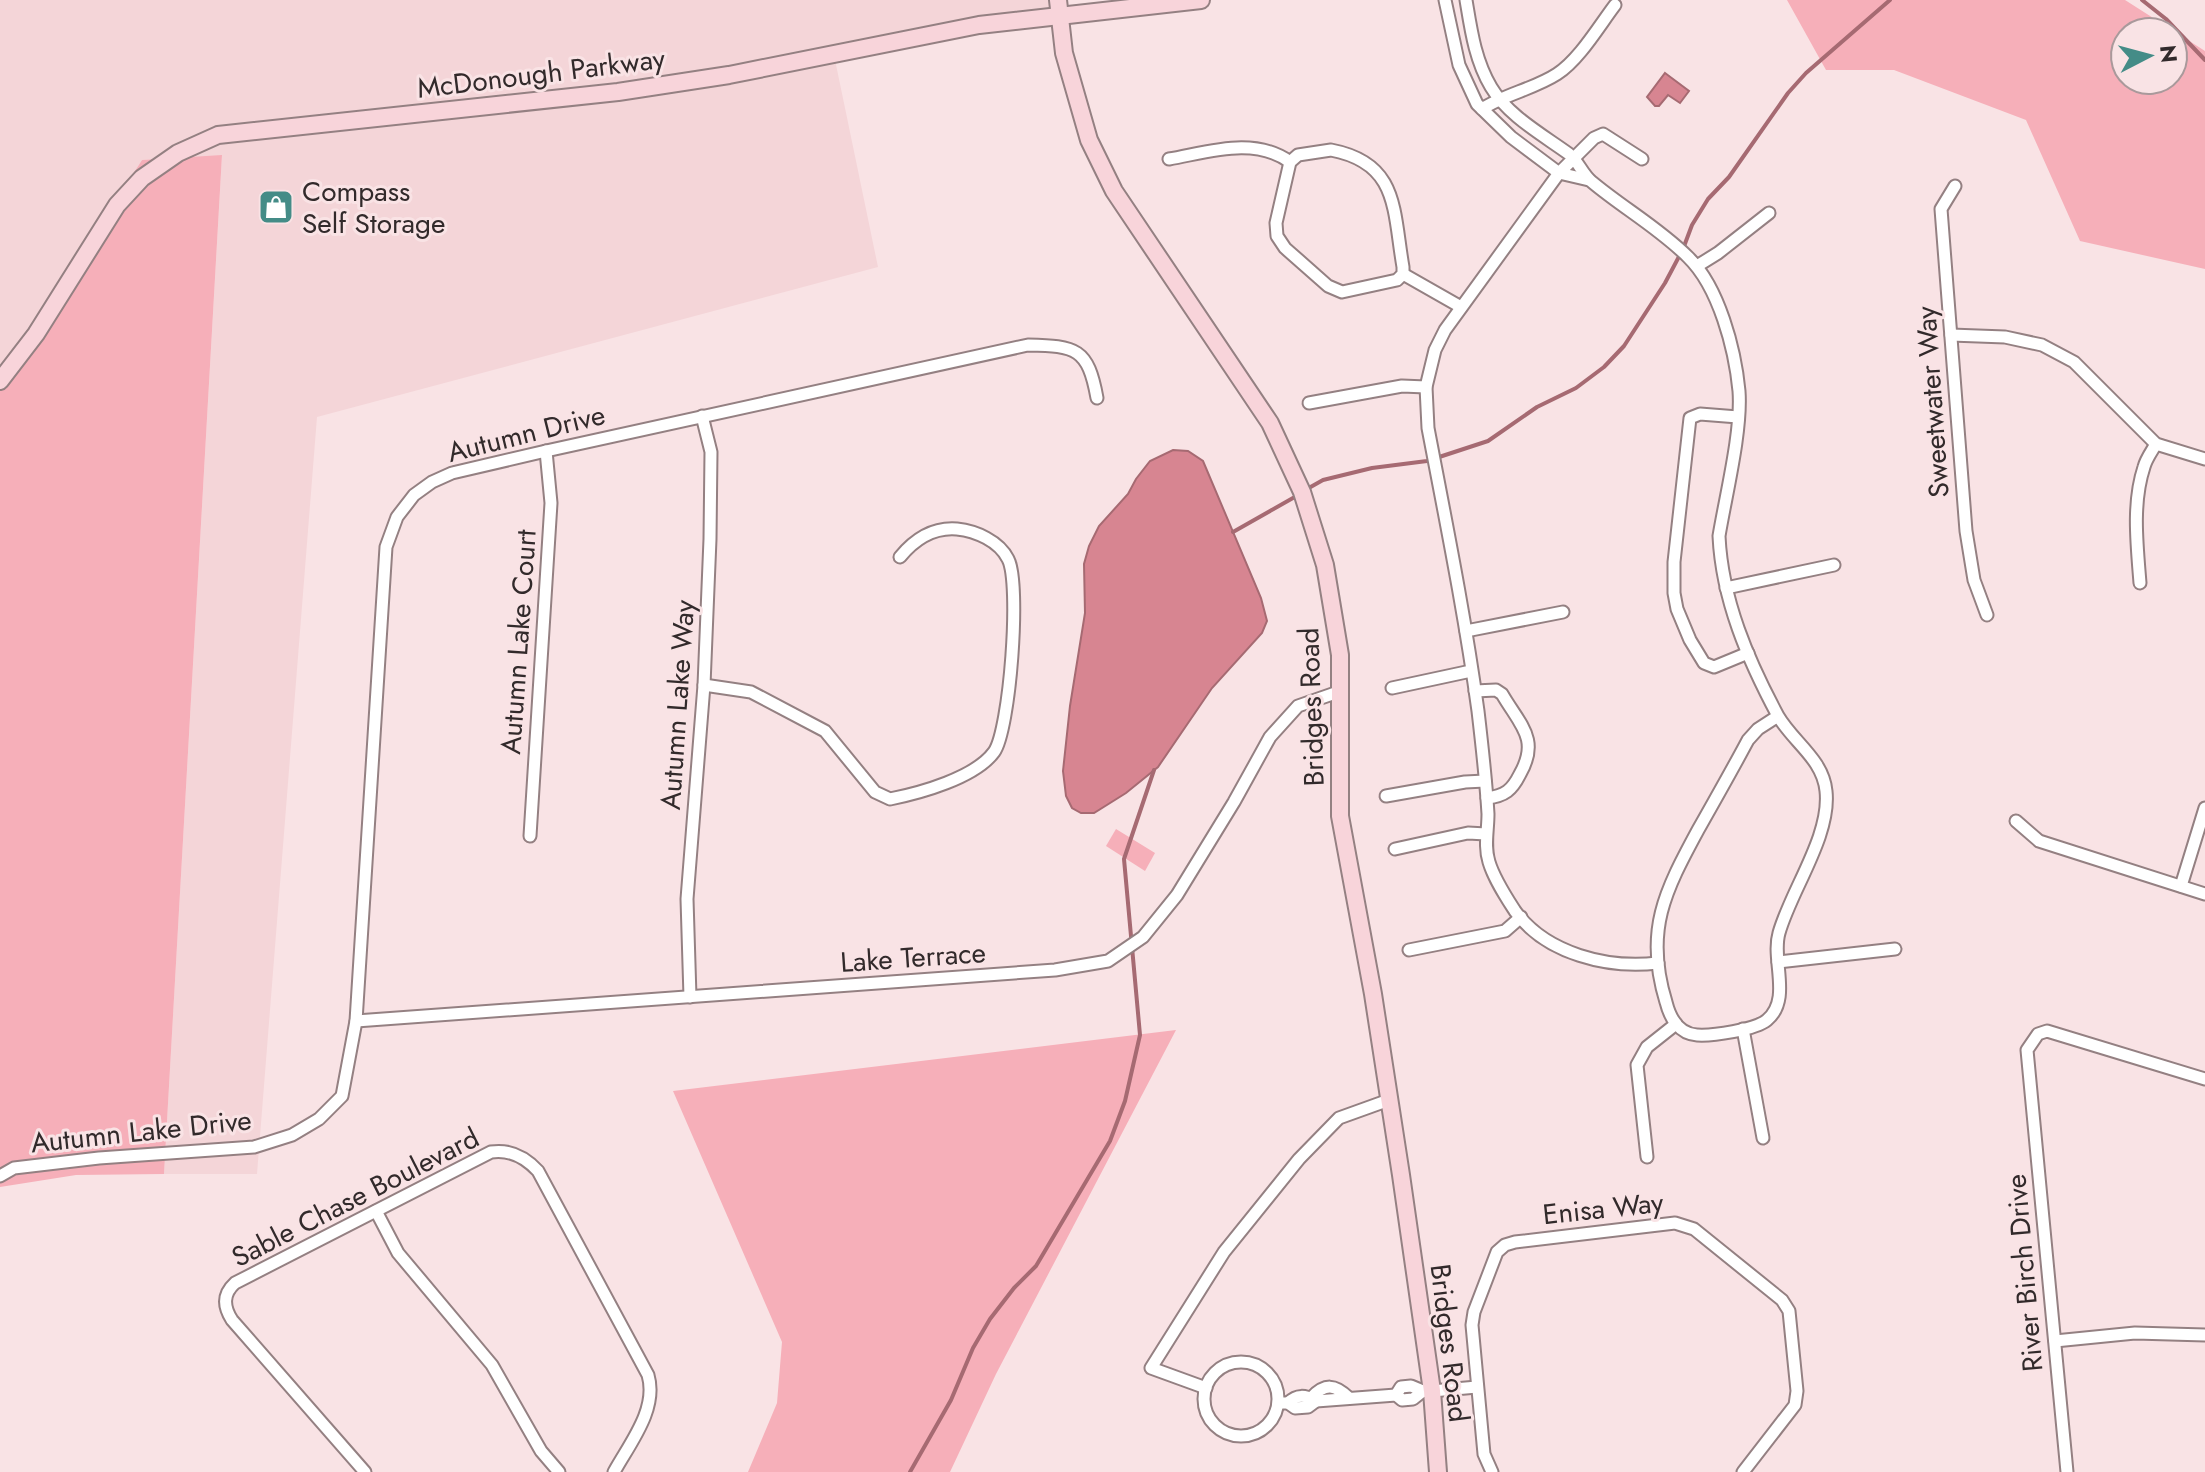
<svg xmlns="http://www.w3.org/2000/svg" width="2205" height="1472" font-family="Jost,sans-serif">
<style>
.built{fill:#f4d5d8}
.green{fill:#f6afb9;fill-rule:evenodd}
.water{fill:#d78591;stroke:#a66a72;stroke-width:2}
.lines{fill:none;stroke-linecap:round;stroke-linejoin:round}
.stream{stroke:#a66a72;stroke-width:4}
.street-casing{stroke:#948082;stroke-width:15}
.secondary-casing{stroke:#948082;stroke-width:20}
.street{stroke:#fff;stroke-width:11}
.secondary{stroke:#f8d4da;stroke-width:16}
.labels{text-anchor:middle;stroke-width:6;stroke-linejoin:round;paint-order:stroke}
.street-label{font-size:28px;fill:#322a2b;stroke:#f9e3e5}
.poi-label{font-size:28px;fill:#322a2b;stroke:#f9e3e5;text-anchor:start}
</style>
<rect width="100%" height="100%" fill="#f9e3e5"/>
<polygon class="built" points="0,0 1056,0 1057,12 834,55 878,267 317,417 257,1174 164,1174 222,156 142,160 0,382"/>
<g class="green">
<path d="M 1787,0 L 2125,0 L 2205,51 L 2205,269 L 2080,241 L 2026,120 L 1894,70 L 1826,70 ZM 2125,32 L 2173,32 L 2173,80 L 2125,80 Z"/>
<polygon points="222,155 164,1174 76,1175 0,1187 0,382 142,160"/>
<polygon points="1116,829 1155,853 1145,871 1106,846"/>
<polygon points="1176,1030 996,1374 950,1472 748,1472 777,1403 782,1342 673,1091"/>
</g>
<g class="water">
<polygon points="1665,73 1689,91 1680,103 1668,95 1659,106 1655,106 1647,97"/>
<polygon points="1173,450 1188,451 1203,461 1261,598 1267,621 1262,633 1212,688 1158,767 1126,793 1094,813 1081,813 1072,808 1066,796 1063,771 1070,706 1085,613 1084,564 1089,546 1099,526 1128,494 1136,479 1150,461"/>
</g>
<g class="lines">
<g class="stream">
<polyline points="2142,0 2166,19 2205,60"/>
<polyline points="1307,489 1323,480 1372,468 1427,461 1488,441 1537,407 1576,388 1604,367 1624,346 1665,283 1683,249 1692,225 1708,199 1729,177 1788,93 1806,73 1890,0"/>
<polyline points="1233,532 1300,494"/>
<polyline points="910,1472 951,1400 973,1348 990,1319 1014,1288 1036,1266 1110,1141 1125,1101 1140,1035 1124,859 1154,770"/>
</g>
<defs>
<g id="street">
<polyline points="1445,0 1459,65 1477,104 1511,137 1559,173 1589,180"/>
<path d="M 1466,0 C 1471,30 1475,60 1491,87 C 1508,116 1543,135 1569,154 C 1579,162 1582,174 1592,182 C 1623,208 1659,228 1688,257 C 1719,287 1735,349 1739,391 C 1742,431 1726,494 1719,536 C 1722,600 1748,660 1778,716 L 1758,729 L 1748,740 C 1732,770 1715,800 1698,830 C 1665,891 1644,931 1666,1002 C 1670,1018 1679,1034 1697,1035 C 1712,1036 1755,1030 1767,1020 C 1792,999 1771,960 1779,933 C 1791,890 1831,836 1826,791 C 1823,759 1793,742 1778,716"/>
<path d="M 1482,109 C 1505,94 1534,89 1557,74 C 1579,60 1599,26 1615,5"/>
<path d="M 1331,150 C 1399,163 1393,210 1403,267 L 1403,274 L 1397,280 L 1342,292 L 1328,286 L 1285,248 L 1277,236 L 1276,223 L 1290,162 L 1298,155 Z"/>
<path d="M 1169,159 C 1209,152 1254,136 1290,162"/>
<path d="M 1642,159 L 1603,134 L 1594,138 L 1559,173 L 1445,330 L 1435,350 L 1426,387 L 1428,428 C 1446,522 1465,616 1478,711 C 1482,745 1486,780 1488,814 C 1488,831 1484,846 1489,862 C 1494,879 1506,897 1515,911 C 1546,954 1608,969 1658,963"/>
<polyline points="1955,186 1941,209 1966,531 1974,580 1987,615"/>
<polyline points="1697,266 1718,253 1769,213"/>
<polyline points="1403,274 1461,307"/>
<polyline points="1951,335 2005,337 2042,345 2074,362 2156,444 2205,459"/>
<polyline points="1309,403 1402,386 1426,387"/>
<polyline points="1738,417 1700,414 1690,418 1674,562 1674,593 1677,609 1690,640 1704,663 1714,667 1748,653"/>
<path d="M 2140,583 C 2137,545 2132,503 2144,467 C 2146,459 2152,451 2156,444"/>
<polyline points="1726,588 1834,565"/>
<polyline points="1466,631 1563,612"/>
<path d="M 704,685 L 751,692 L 825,731 L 875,792 L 890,799 C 920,793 975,778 994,752 C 1010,730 1021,583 1008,559 C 999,541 976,531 957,529 C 933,527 914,540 900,557"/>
<polyline points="1392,688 1471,671"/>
<path d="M 1475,691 L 1496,690 L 1502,694 C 1520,725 1540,739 1520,774 C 1512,790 1505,796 1487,798"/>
<polyline points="1386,796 1465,782 1485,781"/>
<polyline points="2016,821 2039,841 2205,894"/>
<polyline points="530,836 551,503 546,451"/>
<polyline points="1395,849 1468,833 1486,834"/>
<polyline points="2181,886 2205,808"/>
<polyline points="1409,950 1505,931 1521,917"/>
<polyline points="1778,962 1895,949"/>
<polyline points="690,997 687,899 704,685 710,539 711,452 702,416"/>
<polyline points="356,1021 1055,970 1108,961 1143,937 1177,895 1234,802 1270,737 1298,706 1341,691"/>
<polyline points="1743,1029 1763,1138"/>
<polyline points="1647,1157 1637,1065 1647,1047 1676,1024"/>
<path d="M 0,1176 L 14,1168 L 99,1158 L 254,1147 L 292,1135 L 319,1119 L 342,1096 L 356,1021 L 386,547 L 397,517 L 414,495 L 432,482 L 452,473 L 546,451 L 1028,345 C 1076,346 1088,348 1097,398"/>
<polyline points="376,1211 398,1253 492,1365 541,1451 559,1472"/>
<polyline points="2055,1341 2135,1333 2205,1335"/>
<circle cx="1241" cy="1399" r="37"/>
<polyline points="1206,1388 1151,1368 1224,1252 1299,1159 1339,1118 1389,1100"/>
<polyline points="1396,1395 1401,1387 1411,1386 1423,1391 1432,1391 1477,1387"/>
<path d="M 1311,1398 C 1325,1383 1335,1384 1349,1398"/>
<polyline points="1281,1403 1288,1403 1295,1408 1308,1407 1316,1401"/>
<path d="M 1288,1403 C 1297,1394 1305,1395 1316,1401 L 1396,1395 L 1402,1400 L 1413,1399 L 1423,1391"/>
<path d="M 365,1472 L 232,1320 C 223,1306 223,1294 235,1283 L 491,1152 C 510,1149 525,1157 538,1171 L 648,1375 C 658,1409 630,1443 614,1472"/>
<polyline points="1492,1472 1484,1454 1472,1325 1474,1312 1497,1252 1505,1245 1515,1242 1675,1223 1694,1229 1782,1300 1789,1311 1797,1391 1795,1405 1743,1472"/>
<polyline points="2067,1472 2027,1050 2038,1034 2047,1031 2205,1079"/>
</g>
<g id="secondary">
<polyline points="1058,0 1064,53 1089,140 1114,191 1270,423 1302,492 1325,565 1340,655 1340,816 1373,994 1401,1175 1432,1391 1438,1472"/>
<polyline points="0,381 36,334 117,205 142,178 178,153 218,135 618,92 729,75 979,25 1201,0"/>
</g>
</defs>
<use href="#street" class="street-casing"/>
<use href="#secondary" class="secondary-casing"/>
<use href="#street" class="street"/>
<use href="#secondary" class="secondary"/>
</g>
<defs>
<symbol id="shop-square" viewBox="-11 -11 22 22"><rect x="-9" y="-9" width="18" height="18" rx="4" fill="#448c87" stroke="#f9e3e5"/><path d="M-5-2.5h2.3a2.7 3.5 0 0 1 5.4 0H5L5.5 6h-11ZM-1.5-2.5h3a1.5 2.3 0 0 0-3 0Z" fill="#fff"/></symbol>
</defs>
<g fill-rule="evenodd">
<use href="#shop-square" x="256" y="187" width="40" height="40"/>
</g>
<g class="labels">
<g class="street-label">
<text transform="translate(541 73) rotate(-7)" y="10">McDonough Parkway</text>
<text transform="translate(1932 402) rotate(-94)" y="10">Sweetwater Way</text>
<text transform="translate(526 433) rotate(-14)" y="10">Autumn Drive</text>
<text transform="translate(518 642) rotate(-86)" y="10">Autumn Lake Court</text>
<text transform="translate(677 705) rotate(-86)" y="10">Autumn Lake Way</text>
<text transform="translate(1311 707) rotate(-92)" y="10">Bridges Road</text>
<text transform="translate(913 957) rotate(-4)" y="10">Lake Terrace</text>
<text transform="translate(141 1131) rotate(-6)" y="10">Autumn Lake Drive</text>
<text transform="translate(355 1197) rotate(-27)" y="10">Sable Chase Boulevard</text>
<text transform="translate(1603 1208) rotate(-6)" y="10">Enisa Way</text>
<text transform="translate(2024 1273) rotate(-95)" y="10">River Birch Drive</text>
<text transform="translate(1450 1343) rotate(83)" y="10">Bridges Road</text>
</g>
<g class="poi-label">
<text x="302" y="201">Compass<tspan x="302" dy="32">Self Storage</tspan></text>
</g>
</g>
<g transform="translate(2149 56) rotate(84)"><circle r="38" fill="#f9e3e5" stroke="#a9999b" stroke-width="2"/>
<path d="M0-6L14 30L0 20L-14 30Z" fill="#448c87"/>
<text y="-12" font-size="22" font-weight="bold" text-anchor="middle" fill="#322a2b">N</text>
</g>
</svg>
